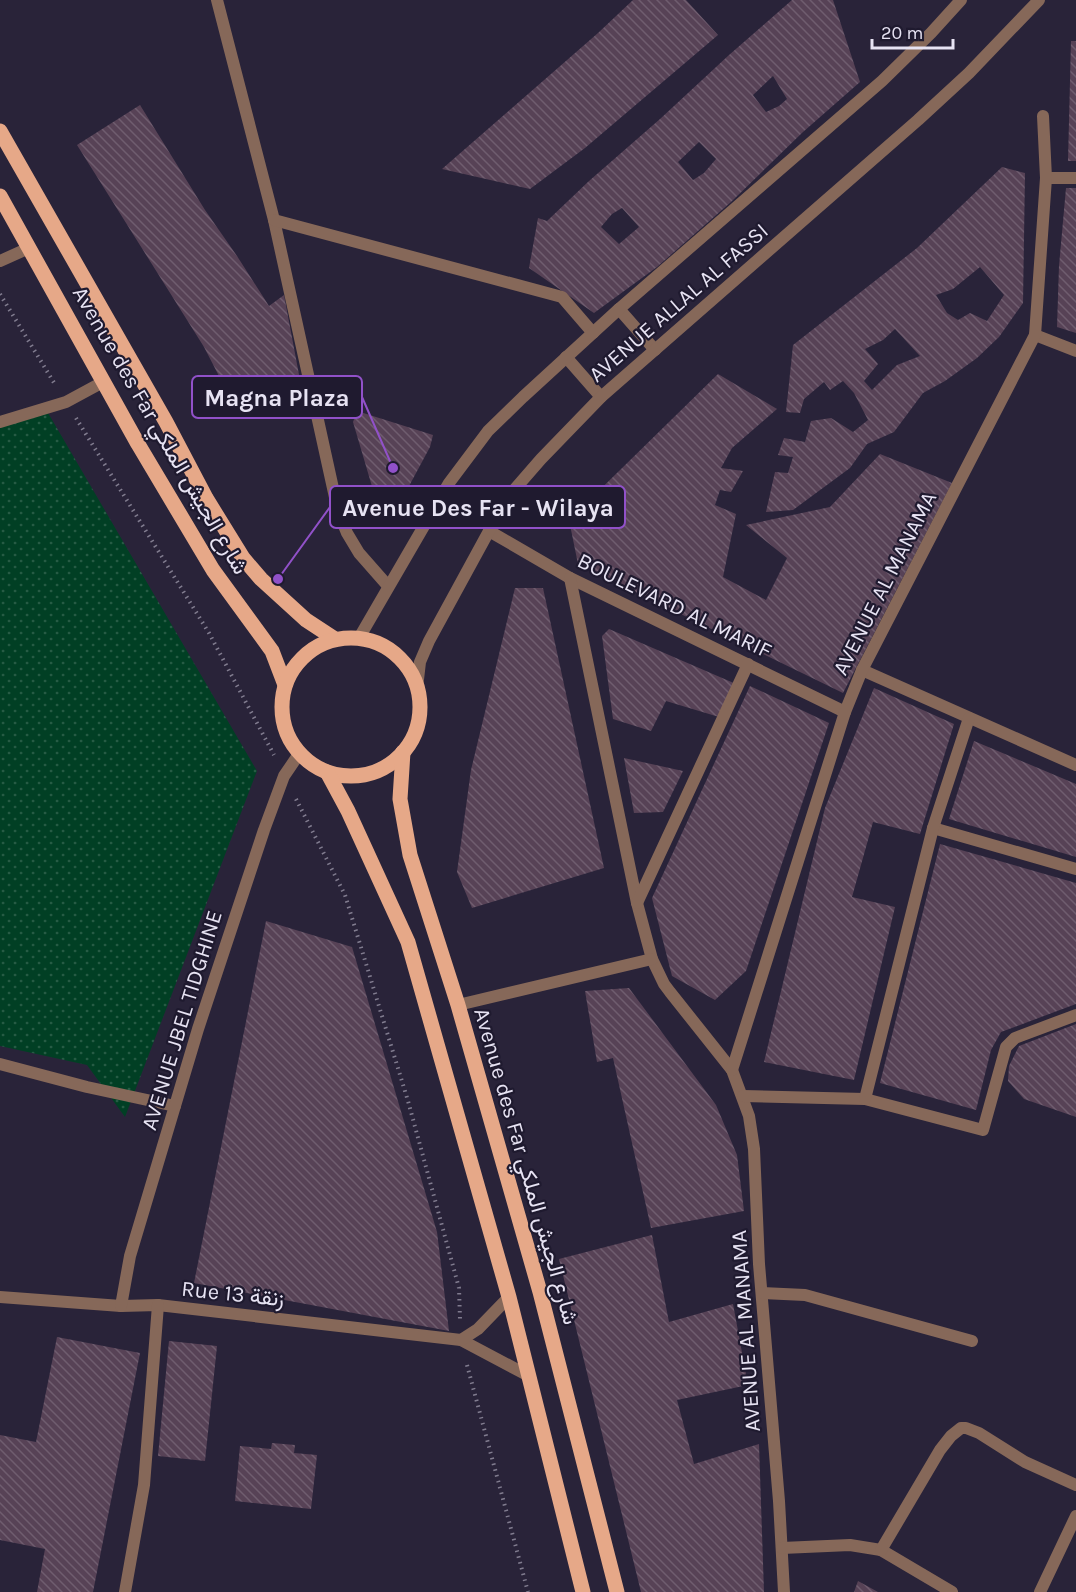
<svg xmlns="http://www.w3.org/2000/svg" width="1076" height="1592" font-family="Karla,Vazirmatn,sans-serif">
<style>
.grass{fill:url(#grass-dots)}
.building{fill:url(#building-back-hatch);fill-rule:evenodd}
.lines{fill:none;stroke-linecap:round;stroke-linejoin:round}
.path{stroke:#817c8f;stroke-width:4;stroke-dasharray:1.5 4.5;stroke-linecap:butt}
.minor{stroke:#866859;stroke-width:12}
.primary{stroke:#e6a888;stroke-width:15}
.labels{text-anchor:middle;stroke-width:4.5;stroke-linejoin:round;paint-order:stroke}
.street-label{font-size:22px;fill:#e7e3f3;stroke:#1f1a2f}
.leader{fill:none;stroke:#9151c9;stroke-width:2}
.callout-dot{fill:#9151c9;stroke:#1f1a2f;stroke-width:2}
.callout{fill:#1f1a2f;stroke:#9151c9;stroke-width:2}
.callout-label{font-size:24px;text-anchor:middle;font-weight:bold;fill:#e7e3f3}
</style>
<defs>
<pattern id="grass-dots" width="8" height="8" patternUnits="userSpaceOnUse" patternTransform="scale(1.5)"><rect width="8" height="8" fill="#013f24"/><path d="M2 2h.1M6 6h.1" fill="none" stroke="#265b44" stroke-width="1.8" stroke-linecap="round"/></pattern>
<pattern id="building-back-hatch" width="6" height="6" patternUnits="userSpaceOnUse" patternTransform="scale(1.5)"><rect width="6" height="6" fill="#574256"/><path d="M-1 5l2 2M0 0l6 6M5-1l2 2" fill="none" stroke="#6f5d6f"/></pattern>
</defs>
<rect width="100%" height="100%" fill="#292339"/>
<polygon class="grass" points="44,406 257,771 125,1117 87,1065 0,1046 0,419"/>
<g class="building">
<polygon points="633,0 686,0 718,35 585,148 530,189 442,169 598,33"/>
<path d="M 792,0 L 833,0 L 860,82 L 803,132 L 731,202 L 657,267 L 594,313 L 529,268 L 538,218 L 547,221 L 589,181 L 660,119 L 729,55 ZM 773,76 L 787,99 L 779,106 L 766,112 L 753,95 ZM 699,142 L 716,159 L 704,173 L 693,180 L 678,162 ZM 622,208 L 639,227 L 619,244 L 601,227 L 612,214 Z"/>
<polygon points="1071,41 1076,41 1076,161 1068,161"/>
<polygon points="140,105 205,210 237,256 269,306 284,295 300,380 236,409 204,347 77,145"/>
<path d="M 1002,167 L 1025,173 L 1023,303 L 999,337 L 977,358 L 945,381 L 923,393 L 894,432 L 867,444 L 850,468 L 793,510 L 766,512 L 775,472 L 788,473 L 793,457 L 778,455 L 784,438 L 805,442 L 811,421 L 831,418 L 853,432 L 868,420 L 854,393 L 843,381 L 830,390 L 824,382 L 804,399 L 800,413 L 786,412 L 793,345 L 917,248 ZM 980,267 L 1004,295 L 987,321 L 970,313 L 958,320 L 947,313 L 936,295 L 953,289 ZM 895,329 L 920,356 L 897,365 L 872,390 L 864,381 L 878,364 L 865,349 L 883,340 Z"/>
<polygon points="1066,188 1076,188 1076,333 1057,327 1059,266"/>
<polygon points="718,374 777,409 732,448 721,468 743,471 731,492 720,490 715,505 736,514 723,577 766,600 787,558 746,525 830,507 880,454 952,483 843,693 578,564 569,520"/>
<polygon points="357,411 433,435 430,447 401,501 393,507 384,506 376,500 353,422"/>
<polygon points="515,588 543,588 604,868 472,908 457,872 471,770"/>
<polygon points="609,629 736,684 719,717 666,701 651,731 613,719 602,636"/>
<polygon points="750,686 829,723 746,971 715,1000 672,976 652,898"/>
<polygon points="874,688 954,724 920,834 873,822 852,897 895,907 854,1080 764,1062 825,808"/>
<polygon points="974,741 1076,784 1076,857 949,819"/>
<polygon points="624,758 683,771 663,812 634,813"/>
<polygon points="940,844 1076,883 1076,1004 1001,1032 991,1050 976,1110 880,1083"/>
<polygon points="266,921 352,947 437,1232 449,1331 194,1283"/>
<polygon points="629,988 716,1105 737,1155 744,1211 651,1228 613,1058 597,1062 585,991"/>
<polygon points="1076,1024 1076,1117 1024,1099 1008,1081 1009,1066 1019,1046"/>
<polygon points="652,1235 669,1322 733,1304 748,1385 677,1400 694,1464 759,1444 764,1592 641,1592 559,1259"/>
<polygon points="57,1337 140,1353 93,1592 37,1592 45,1549 0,1540 0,1435 36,1442"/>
<polygon points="169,1341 217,1346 205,1461 158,1456"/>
<polygon points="272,1443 295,1445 294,1453 317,1455 311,1509 235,1501 240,1446 271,1449"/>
<polygon points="858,1581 878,1592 854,1592"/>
</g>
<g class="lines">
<g class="path">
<polyline points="0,294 56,386"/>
<polyline points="76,418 209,633 274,755"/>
<polyline points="296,799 345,895 408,1101 459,1288 460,1319"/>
<polyline points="467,1365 528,1592"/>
</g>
<g class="minor">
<polyline points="217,0 274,220 338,511 347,533 359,553 388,586"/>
<polyline points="1046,178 1076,178"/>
<polyline points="274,220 562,297 593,333"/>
<polyline points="0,261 29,248"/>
<polyline points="619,309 655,350"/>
<polyline points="1035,335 1076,351"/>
<polyline points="566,357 601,397"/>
<polyline points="0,422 66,402 103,382"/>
<polyline points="489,531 570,578 845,712"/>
<polyline points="570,578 637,903 652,959 664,984 670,992 732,1070 749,1116 754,1149 759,1264 779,1501 784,1592"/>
<polyline points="359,638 449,483 488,431 523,397 619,309 882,81 931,33 961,0"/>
<polyline points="862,670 1076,765"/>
<polyline points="417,688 420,662 429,641 507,498 541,459 601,397 918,120 969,73 1039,0"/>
<polyline points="933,828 1076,869"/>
<polyline points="637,903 748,664"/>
<polyline points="458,1005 652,959"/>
<polyline points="0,1064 87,1087 175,1106"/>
<polyline points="732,1070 845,712 862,670 1035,335 1046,178 1043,116"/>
<polyline points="743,1096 865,1099 983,1130 1006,1047 1015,1038 1076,1015"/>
<polyline points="865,1099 933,828 969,718"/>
<polyline points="762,1293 805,1295 972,1341"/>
<polyline points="0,1297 121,1306 158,1305 461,1340 529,1376"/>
<polyline points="121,1306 130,1256 198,1029 264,830 284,776 299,754"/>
<polyline points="461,1340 478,1329 509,1297"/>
<polyline points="782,1548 850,1545 881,1550 952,1592"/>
<polyline points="881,1550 940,1450 951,1436 961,1428 966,1428 979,1433 1025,1462 1076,1485"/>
<polyline points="125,1592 144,1485 158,1305"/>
<polyline points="1040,1592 1076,1516"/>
</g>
<g class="primary">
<polyline points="0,131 166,422 206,498 243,558 261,579 306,620 335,639"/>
<polyline points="0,196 138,444 213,570 272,651 285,685"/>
<circle cx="351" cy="707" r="69"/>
<polyline points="403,752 400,799 410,855 458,1005 540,1292 617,1592"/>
<polyline points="327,772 348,811 408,942 509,1297 583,1592"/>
</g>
</g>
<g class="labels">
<g class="street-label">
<text transform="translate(678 302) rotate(-41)" y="8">AVENUE ALLAL AL FASSI</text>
<text transform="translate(161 430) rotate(60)" y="8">Avenue des Far شارع الجيش الملكي</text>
<text transform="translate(884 583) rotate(-63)" y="8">AVENUE AL MANAMA</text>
<text transform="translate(675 605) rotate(26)" y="8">BOULEVARD AL MARIF</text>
<text transform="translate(181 1020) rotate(-73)" y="8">AVENUE JBEL TIDGHINE</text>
<text transform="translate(527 1166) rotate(74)" y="8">Avenue des Far شارع الجيش الملكي</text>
<text transform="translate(233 1293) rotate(6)" y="8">Rue 13 زنقة</text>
<text transform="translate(745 1331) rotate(-94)" y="8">AVENUE AL MANAMA</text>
</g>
</g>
<path class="leader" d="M393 468L362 397M278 579L330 507"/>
<g class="callout-dot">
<circle cx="393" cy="468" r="6"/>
<circle cx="278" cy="579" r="6"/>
</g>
<g class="callout">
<rect x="192" y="376" width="170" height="42" rx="6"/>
<rect x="330" y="486" width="295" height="42" rx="6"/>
</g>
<g class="callout-label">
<text x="277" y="406">Magna Plaza</text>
<text x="478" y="516">Avenue Des Far - Wilaya</text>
</g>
<path d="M872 39v9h81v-9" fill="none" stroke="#e7e3f3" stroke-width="3"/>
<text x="881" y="39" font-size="18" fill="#e7e3f3" stroke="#1f1a2f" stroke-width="4.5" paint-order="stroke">20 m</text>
</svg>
